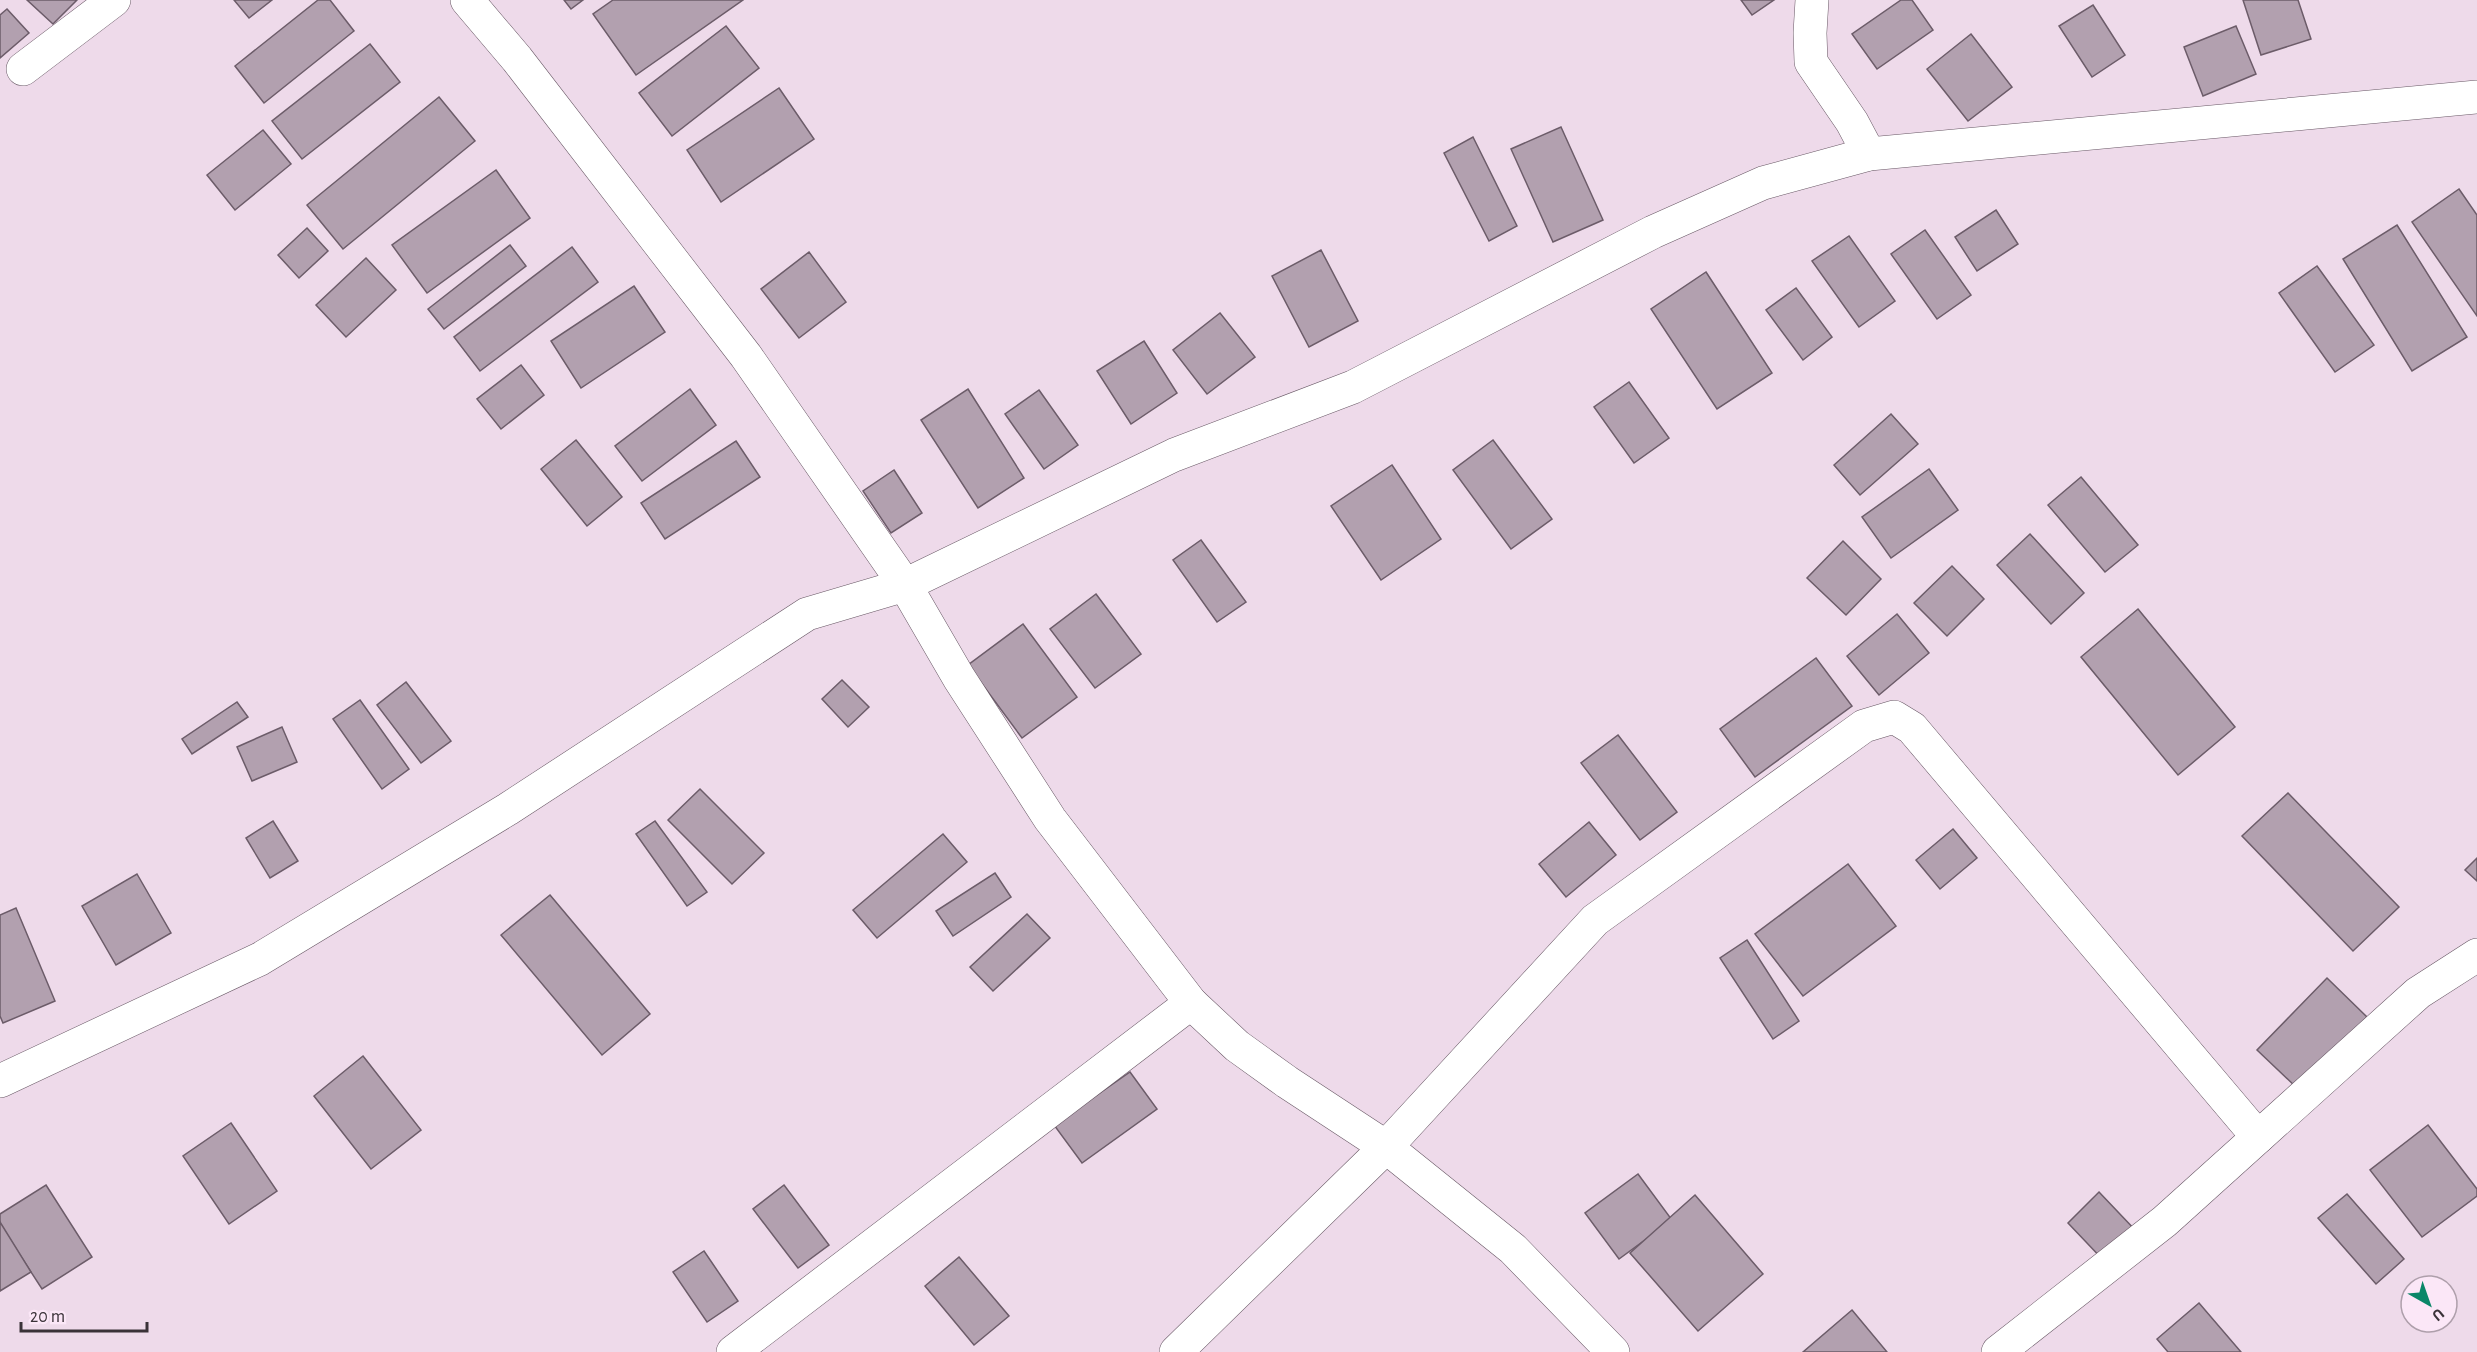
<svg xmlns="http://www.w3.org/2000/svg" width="2477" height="1352" font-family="'Alegreya Sans',sans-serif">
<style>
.building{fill:#b2a0af;stroke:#6c5c69;stroke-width:1.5}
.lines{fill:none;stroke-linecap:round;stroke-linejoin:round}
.minor-casing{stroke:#685865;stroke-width:34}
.minor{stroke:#fff;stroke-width:33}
</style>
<rect width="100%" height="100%" fill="#eedaea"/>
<g class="building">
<polygon points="27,0 77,0 53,24"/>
<polygon points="234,0 272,0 249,18"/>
<polygon points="318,0 330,0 354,31 264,103 235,66"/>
<polygon points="564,0 583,0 571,9"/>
<polygon points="613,0 743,0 636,75 593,14"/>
<polygon points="1741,0 1774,0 1752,15"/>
<polygon points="1901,0 1912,0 1933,30 1877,69 1852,34"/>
<polygon points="2243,0 2298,0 2311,39 2261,55"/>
<polygon points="2093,5 2125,55 2092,77 2059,26"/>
<polygon points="7,9 29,33 0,58 0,15"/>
<polygon points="726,26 759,68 672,136 639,93"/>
<polygon points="2236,26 2256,74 2203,96 2184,47"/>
<polygon points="1971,34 2012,87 1968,121 1927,69"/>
<polygon points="370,44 400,82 302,159 272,121"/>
<polygon points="779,88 814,139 721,202 687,150"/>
<polygon points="439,97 475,141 343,249 307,205"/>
<polygon points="1561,127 1603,220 1553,242 1511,149"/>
<polygon points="263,130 291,164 235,210 207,175"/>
<polygon points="1473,137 1517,226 1489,241 1444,153"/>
<polygon points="496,170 530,218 427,293 392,245"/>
<polygon points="2459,189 2477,215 2477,316 2412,222"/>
<polygon points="1996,210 2018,244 1977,271 1955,237"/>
<polygon points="2397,225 2467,337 2412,371 2343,259"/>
<polygon points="307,228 328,251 299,278 278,255"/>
<polygon points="1925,230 1971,295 1937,319 1891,254"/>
<polygon points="1849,236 1895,301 1859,327 1812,261"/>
<polygon points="510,245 526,266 444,329 428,309"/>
<polygon points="572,247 598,282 480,371 454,337"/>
<polygon points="1321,250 1358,321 1309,347 1272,276"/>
<polygon points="809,252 846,302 799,338 761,289"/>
<polygon points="366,258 396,290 346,337 316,305"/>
<polygon points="2317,266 2374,345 2335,372 2279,293"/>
<polygon points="1706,272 1772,373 1717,409 1651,309"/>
<polygon points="634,286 665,332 581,388 551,341"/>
<polygon points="1796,288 1832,337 1803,360 1766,310"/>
<polygon points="1220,313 1255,357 1207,394 1173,350"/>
<polygon points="1144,341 1177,393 1131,424 1097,371"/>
<polygon points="521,365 544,395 501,429 477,399"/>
<polygon points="1629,382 1669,438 1634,463 1594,407"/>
<polygon points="690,389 716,425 642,481 615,446"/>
<polygon points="968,389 1024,478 978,508 921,420"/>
<polygon points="1039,390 1078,445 1044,469 1005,414"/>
<polygon points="1891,414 1918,444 1860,495 1834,465"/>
<polygon points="576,440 622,497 587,526 541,469"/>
<polygon points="1493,440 1552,519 1511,549 1453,470"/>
<polygon points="736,441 760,477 665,539 641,503"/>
<polygon points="1392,465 1441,539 1381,580 1331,506"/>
<polygon points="1929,469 1958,510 1891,558 1862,517"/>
<polygon points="894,470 922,513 891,533 863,491"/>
<polygon points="2081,477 2138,545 2105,572 2048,505"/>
<polygon points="2030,534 2084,593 2051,624 1997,565"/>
<polygon points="1201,540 1246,602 1217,622 1173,560"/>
<polygon points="1843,541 1881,579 1846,615 1807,578"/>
<polygon points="1952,566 1984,599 1947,636 1914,603"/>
<polygon points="1096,594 1141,654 1095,688 1050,629"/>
<polygon points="2138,609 2235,727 2178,775 2081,657"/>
<polygon points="1897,614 1929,653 1879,695 1847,656"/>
<polygon points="1023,624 1077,697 1022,738 968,665"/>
<polygon points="1816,658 1852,706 1755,777 1720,729"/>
<polygon points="842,680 869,707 848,727 822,699"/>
<polygon points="406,682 451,741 421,763 377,705"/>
<polygon points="360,700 409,769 382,789 333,719"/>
<polygon points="237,702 248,717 192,754 182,739"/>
<polygon points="282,727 297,762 252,781 237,747"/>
<polygon points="1618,735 1677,812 1640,840 1581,763"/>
<polygon points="700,789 764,853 732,884 668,820"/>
<polygon points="2288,793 2399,907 2353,951 2242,836"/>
<polygon points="273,821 298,861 270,878 246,838"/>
<polygon points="655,821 707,892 687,906 636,834"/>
<polygon points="1589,822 1616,855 1566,897 1539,864"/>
<polygon points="1953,829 1977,858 1940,889 1916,860"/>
<polygon points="943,834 967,862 877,938 853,910"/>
<polygon points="2477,858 2477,881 2465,870"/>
<polygon points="1848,864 1896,926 1803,996 1755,934"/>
<polygon points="995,873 1011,897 953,936 936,911"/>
<polygon points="137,874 171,933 116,965 82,906"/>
<polygon points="550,895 650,1014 602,1055 501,935"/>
<polygon points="16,908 55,1001 3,1023 0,1016 0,915"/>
<polygon points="1027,914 1050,938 993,991 970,967"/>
<polygon points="1747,940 1799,1021 1773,1039 1720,958"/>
<polygon points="2327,978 2367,1017 2297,1088 2257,1050"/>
<polygon points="363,1056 421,1130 371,1169 314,1096"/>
<polygon points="1130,1072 1157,1109 1082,1163 1054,1125"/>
<polygon points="231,1123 277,1191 229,1224 183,1156"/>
<polygon points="2428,1125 2477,1189 2477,1196 2422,1237 2370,1170"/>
<polygon points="1638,1174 1672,1220 1619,1259 1585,1213"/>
<polygon points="46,1185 92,1257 42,1289 0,1224 0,1214"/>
<polygon points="784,1185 829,1245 798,1268 753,1209"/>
<polygon points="2099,1192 2137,1232 2105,1262 2068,1223"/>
<polygon points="2347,1194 2404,1259 2376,1284 2318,1218"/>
<polygon points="1695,1195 1763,1274 1698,1331 1630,1253"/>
<polygon points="0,1222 31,1272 0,1291"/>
<polygon points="704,1251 738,1301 707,1322 673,1272"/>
<polygon points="959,1257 1009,1316 974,1345 925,1286"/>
<polygon points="2199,1303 2241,1352 2168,1352 2157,1339"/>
<polygon points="1852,1310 1887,1352 1803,1352"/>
</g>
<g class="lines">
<defs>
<g id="minor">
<polyline points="467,0 517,59 746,356 905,585 959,678 1050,819 1191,1003 1237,1046 1287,1082 1386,1147 1513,1249 1613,1352"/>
<polyline points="1812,0 1810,33 1811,62 1852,122 1869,154"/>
<polyline points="23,69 114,0"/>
<polyline points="0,1081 260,959 508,809 807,614 905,585 1174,455 1353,387 1653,232 1763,183 1869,154 2477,97"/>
<polyline points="733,1352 1191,1003"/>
<polyline points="1176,1352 1386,1147 1595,920 1864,726 1894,717 1912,728 2258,1137"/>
<polyline points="1998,1352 2165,1221 2418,993 2477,955"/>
</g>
</defs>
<use href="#minor" class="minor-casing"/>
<use href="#minor" class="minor"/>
</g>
<g transform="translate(2429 1304) rotate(140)"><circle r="28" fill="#fbe7f7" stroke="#ae9fab" stroke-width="1.5"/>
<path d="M0-4.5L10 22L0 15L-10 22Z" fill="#0a8668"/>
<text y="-9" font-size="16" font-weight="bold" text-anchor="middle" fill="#3a3238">U</text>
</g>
<path d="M21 1322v9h126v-9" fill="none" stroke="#3a3238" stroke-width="3"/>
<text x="30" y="1322" font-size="18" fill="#3a3238" stroke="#fbe7f7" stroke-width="4.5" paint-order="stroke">20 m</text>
</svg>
